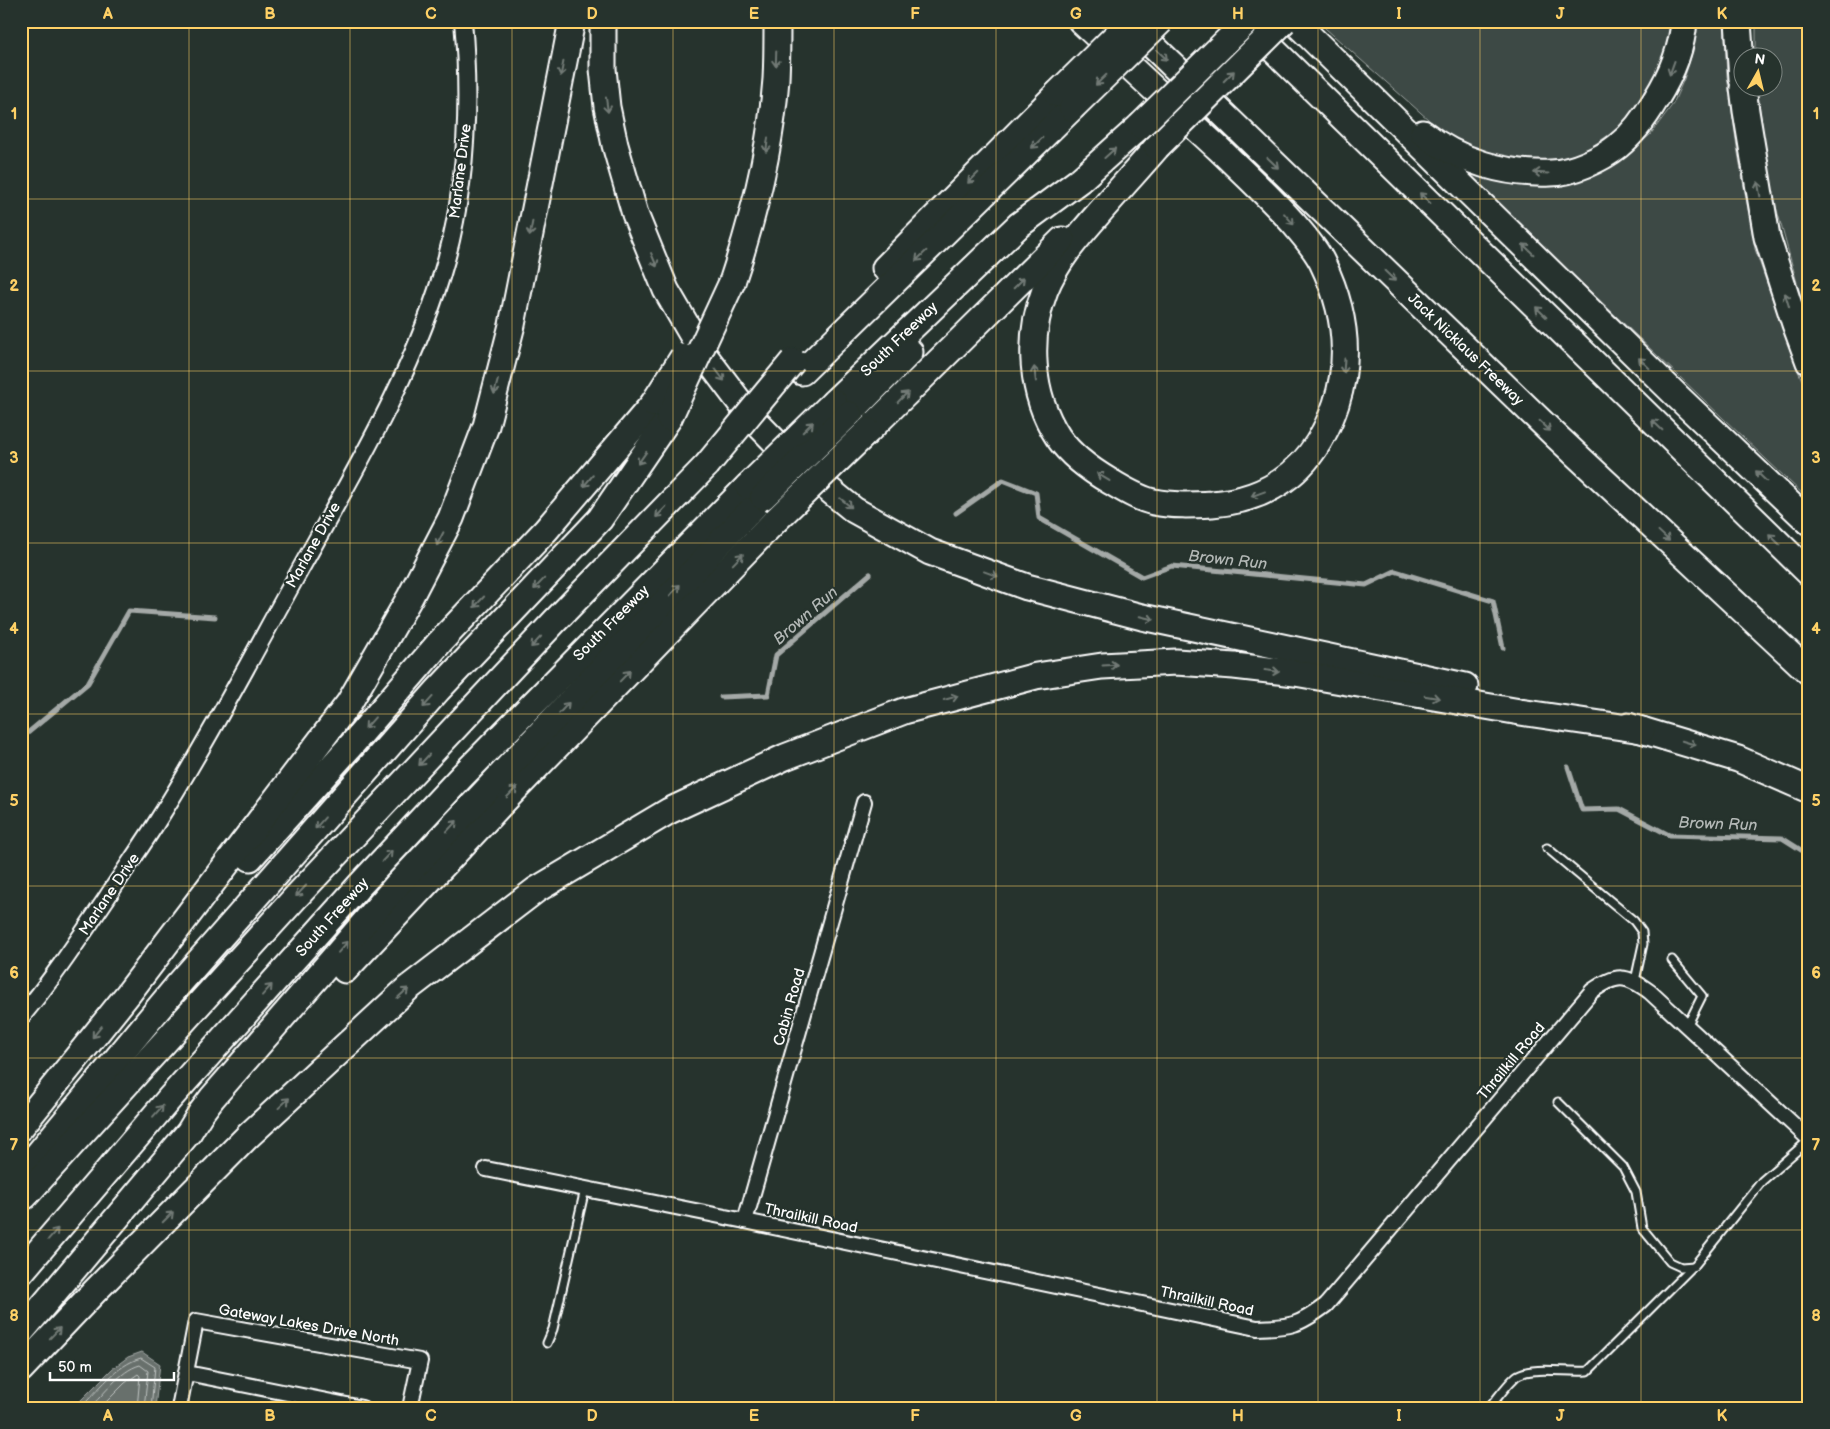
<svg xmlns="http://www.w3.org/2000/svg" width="1830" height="1429" font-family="'Balsamiq Sans',sans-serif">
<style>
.green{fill:#3e4944;stroke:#9ea4a2}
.water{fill:#67706c;stroke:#a4a9a7}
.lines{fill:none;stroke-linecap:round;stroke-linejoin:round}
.shore{stroke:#c2c6c4;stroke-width:1}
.stream{stroke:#a4a9a7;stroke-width:5}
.service-casing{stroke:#fff;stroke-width:11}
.minor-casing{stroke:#fff;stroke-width:18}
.tertiary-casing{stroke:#fff;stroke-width:20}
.motorway-casing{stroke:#fff;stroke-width:29}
.service{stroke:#26332d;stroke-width:7}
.minor{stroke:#26332d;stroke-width:14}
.tertiary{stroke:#26332d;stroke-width:16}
.motorway{stroke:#26332d;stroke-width:25}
.motorway-bridge-casing{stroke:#fff;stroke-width:29;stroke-linecap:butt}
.motorway-bridge{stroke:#26332d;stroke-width:25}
.oneway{stroke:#727a76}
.grid{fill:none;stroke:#ffd166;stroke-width:1;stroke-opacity:0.55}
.labels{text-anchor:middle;stroke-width:4.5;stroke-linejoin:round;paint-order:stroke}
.street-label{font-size:15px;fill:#fff;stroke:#26332d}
.water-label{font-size:16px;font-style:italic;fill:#b3b8b6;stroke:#26332d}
.neatline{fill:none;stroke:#ffd166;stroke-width:2}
.grid-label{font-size:16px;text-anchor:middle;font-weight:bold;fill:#ffd166}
</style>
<rect width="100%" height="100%" fill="#26332d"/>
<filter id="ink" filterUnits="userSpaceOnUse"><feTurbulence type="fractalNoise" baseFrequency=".02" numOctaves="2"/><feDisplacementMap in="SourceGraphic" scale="10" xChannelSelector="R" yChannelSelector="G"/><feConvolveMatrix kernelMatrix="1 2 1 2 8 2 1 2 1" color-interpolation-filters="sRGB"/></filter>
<g filter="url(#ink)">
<g class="green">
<polygon points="1317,21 1670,21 1670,31 1659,74 1648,94 1619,128 1582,153 1555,159 1522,163 1496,160 1446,135"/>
<polygon points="1695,21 1724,21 1727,76 1737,147 1755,249 1795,364 1809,396 1809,500 1467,174 1470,171 1498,180 1524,186 1554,183 1624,157 1650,135 1673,104 1684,79 1691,57"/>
<polygon points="1756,21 1809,21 1809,326 1770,185 1757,88 1772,88 1772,58 1756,57"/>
</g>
<polygon class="water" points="142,1352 160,1364 155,1408 73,1408 112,1369 128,1357"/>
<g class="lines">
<g class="shore">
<path d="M 80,1408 C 99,1390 116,1365 141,1358 L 155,1367 L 151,1408"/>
<path d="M 89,1408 C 105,1394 119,1371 140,1365 L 148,1371 L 144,1408"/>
<polyline points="100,1408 125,1383 138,1374 140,1376 137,1408"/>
</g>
<g class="stream">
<polyline points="956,513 1003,480 1036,493 1039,518 1142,577 1172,566 1366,585 1395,571 1493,601 1503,648"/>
<polyline points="721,697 768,695 776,655 870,574"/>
<polyline points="21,749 24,736 88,683 129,611 215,617"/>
<polyline points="1568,767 1582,810 1619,809 1669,835 1782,838 1809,855"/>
</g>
<defs>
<g id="service">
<polyline points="1547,848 1634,921 1642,932 1643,944 1635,981"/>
<polyline points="1672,960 1702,996 1687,1026"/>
<polyline points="1558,1102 1623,1167 1636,1192 1642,1228 1670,1262 1681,1267 1694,1266 1762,1181 1809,1140"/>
<polyline points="547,1343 553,1329 585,1189"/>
<path d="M 1489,1408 C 1497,1399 1509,1381 1518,1375 C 1534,1366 1568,1373 1588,1371 L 1693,1266"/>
</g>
<g id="minor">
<path d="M 486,1169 L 745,1221 L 1257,1328 C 1291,1327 1298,1326 1326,1305 L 1592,991 C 1617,974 1625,974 1650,992 L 1809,1139"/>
<polyline points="745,1221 864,802"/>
<polyline points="187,1373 362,1408"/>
<polyline points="179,1408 196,1321 420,1361 410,1408"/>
</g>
<path id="tertiary" d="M 21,1017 C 52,980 79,939 106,899 C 122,874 139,850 155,825 C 206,744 250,660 296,577 C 352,475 415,373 446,260 C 467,183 470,100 463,21"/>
<g id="motorway">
<polyline points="603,21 603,69 607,107 615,145 635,214 666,290 702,352 751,417 795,462 854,510 930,552 1027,587 1142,617 1465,686"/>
<path d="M 1081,21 C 1127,64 1173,107 1219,149 C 1245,174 1270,197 1294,224 C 1304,236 1315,248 1322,262 C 1344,307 1352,355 1336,404 C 1316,464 1276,499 1212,504 C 1193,505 1173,506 1154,502 C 1139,499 1125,490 1111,482 C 1092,471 1071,456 1058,437 C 1030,394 1027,337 1045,290 C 1057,260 1078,237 1099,213 C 1118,191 1138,169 1157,147"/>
<polyline points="1294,21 1678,397 1809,522"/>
<polyline points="1738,21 1742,79"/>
<polyline points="1129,23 1555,435 1809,672"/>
<polyline points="1249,26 1809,573"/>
<polyline points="1743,88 1746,111 1767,237 1795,324 1809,362"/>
<path d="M 1423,133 C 1458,161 1506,175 1551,173 C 1572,173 1602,159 1618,146 C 1633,134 1646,116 1656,99 C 1671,75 1682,50 1684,21"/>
<polyline points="885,268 1057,94"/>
<path d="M 732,282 C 754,216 771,148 776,79 C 777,60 777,40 777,21"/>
<polyline points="802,372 1072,108"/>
<polyline points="834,402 1019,225 1080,180 1140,126"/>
<polyline points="849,414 910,352"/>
<polyline points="868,431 1062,240"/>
<polyline points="1628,726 1738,759 1809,790"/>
<polyline points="250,858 354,742 440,642 546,530 653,404"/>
<polyline points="345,970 499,806 775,521"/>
<polyline points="21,1127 128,994 349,703 410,597 451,518 486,426 512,325 572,21"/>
<polyline points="21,1188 33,1160 178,985 331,811 438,690 600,519 669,418"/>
<polyline points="25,1196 295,898 555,621 707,465"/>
<polyline points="21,1272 170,1098 360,885 463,775 748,486"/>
<polyline points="21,1332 189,1132 200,1114 212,1098 398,884 763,497"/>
<polyline points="21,1369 95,1291 248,1136 407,989 536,890 669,811 785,757 904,711 1036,676 1102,666 1176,662 1234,666 1295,673 1520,712 1642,730"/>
</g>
</defs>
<use href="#service" class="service-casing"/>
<use href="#minor" class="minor-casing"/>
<use href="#tertiary" class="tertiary-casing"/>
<use href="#motorway" class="motorway-casing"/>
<use href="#service" class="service"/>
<use href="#minor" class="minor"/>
<use href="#tertiary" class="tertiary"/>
<use href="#motorway" class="motorway"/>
<defs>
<g id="motorway-bridge">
<polyline points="1057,94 1131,21"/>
<polyline points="1072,108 1161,21"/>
<polyline points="1140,126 1247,21"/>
<polyline points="1157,147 1284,21"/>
<polyline points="653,404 683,357"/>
<polyline points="669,418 732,282"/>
<polyline points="707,465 793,361"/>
<polyline points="748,486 834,402"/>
<polyline points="763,497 849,414"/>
<polyline points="775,521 868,431"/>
</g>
</defs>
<use href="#motorway-bridge" class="motorway-bridge-casing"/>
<use href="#motorway-bridge" class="motorway-bridge"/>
</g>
<defs><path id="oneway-shaft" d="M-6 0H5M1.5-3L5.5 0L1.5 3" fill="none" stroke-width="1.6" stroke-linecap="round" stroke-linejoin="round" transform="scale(1.25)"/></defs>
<g class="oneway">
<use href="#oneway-shaft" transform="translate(1162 55) rotate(44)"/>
<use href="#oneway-shaft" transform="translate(776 59) rotate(92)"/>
<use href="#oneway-shaft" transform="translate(1672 68) rotate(110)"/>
<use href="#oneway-shaft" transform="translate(562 69) rotate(101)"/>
<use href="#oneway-shaft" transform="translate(1229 76) rotate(-45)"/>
<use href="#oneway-shaft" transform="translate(1101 80) rotate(136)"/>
<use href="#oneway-shaft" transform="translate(607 105) rotate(82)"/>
<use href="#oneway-shaft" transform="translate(1037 143) rotate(136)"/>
<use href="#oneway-shaft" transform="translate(767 145) rotate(98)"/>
<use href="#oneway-shaft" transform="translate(1110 153) rotate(-42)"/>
<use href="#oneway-shaft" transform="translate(1273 163) rotate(44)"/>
<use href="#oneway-shaft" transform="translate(1541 173) rotate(-177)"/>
<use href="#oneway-shaft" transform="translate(973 178) rotate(135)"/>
<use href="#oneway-shaft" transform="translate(1759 189) rotate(-100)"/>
<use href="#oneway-shaft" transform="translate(1425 198) rotate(-136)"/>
<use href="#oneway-shaft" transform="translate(1289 219) rotate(49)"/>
<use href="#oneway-shaft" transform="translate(531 229) rotate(101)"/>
<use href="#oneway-shaft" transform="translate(1528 249) rotate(-136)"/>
<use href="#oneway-shaft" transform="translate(921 256) rotate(136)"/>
<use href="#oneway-shaft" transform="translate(654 260) rotate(67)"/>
<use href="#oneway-shaft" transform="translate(1390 276) rotate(44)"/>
<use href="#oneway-shaft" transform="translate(1019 283) rotate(-45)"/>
<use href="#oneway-shaft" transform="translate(1787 300) rotate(-107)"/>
<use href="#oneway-shaft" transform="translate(1541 312) rotate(-136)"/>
<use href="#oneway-shaft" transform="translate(1644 363) rotate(-136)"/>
<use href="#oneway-shaft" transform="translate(1344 366) rotate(94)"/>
<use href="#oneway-shaft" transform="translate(1035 374) rotate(-97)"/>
<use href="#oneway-shaft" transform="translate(720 375) rotate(53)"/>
<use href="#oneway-shaft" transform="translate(496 387) rotate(105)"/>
<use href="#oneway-shaft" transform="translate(903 397) rotate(-45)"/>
<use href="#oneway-shaft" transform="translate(1657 425) rotate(-136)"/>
<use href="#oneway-shaft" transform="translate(1545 426) rotate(44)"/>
<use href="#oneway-shaft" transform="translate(808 427) rotate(-45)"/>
<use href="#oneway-shaft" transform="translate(642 458) rotate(125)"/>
<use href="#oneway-shaft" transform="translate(1761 476) rotate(-136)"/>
<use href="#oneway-shaft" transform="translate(1103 477) rotate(-149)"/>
<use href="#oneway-shaft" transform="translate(588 481) rotate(130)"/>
<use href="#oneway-shaft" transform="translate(1258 494) rotate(160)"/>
<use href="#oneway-shaft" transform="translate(846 503) rotate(39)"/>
<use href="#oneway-shaft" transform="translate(661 512) rotate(134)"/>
<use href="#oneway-shaft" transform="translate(1664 536) rotate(43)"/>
<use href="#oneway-shaft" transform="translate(440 539) rotate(117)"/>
<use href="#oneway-shaft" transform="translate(1774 539) rotate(-136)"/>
<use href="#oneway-shaft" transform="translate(738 559) rotate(-46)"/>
<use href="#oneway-shaft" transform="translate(991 574) rotate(20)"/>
<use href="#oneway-shaft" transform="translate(539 584) rotate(134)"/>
<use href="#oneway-shaft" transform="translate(675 590) rotate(-47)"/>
<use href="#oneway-shaft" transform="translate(479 602) rotate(133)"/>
<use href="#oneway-shaft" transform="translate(1147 618) rotate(13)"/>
<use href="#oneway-shaft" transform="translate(536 642) rotate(133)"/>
<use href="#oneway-shaft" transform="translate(1110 665) rotate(-3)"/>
<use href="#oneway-shaft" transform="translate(1272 671) rotate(7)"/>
<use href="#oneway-shaft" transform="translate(625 676) rotate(-46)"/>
<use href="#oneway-shaft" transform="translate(1432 697) rotate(10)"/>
<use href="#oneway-shaft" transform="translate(951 698) rotate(-15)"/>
<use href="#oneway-shaft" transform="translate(428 702) rotate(132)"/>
<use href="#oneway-shaft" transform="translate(564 708) rotate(-47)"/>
<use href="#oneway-shaft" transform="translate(370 723) rotate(131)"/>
<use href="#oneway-shaft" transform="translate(1689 743) rotate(17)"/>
<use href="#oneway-shaft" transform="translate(424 760) rotate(133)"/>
<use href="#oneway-shaft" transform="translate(512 792) rotate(-46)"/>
<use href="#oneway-shaft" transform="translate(320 823) rotate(131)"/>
<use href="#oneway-shaft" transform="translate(452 826) rotate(-47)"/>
<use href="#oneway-shaft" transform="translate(387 856) rotate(-47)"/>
<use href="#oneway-shaft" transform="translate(301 891) rotate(133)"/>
<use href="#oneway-shaft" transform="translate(343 947) rotate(-49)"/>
<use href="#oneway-shaft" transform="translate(267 990) rotate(-48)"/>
<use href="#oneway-shaft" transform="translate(403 993) rotate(-42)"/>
<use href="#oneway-shaft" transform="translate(97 1032) rotate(129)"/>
<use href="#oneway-shaft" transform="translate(284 1103) rotate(-43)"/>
<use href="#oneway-shaft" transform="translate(158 1111) rotate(-49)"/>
<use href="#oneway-shaft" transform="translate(168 1217) rotate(-45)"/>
<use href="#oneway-shaft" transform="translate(53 1234) rotate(-49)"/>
<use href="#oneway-shaft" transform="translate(55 1333) rotate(-46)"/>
</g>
</g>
<path class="grid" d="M 189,21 L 189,1408M 350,21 L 350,1408M 512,21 L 512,1408M 673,21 L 673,1408M 834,21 L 834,1408M 996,21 L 996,1408M 1157,21 L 1157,1408M 1318,21 L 1318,1408M 1480,21 L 1480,1408M 1641,21 L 1641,1408M 21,199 L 1809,199M 21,371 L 1809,371M 21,543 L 1809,543M 21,714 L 1809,714M 21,886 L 1809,886M 21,1058 L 1809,1058M 21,1230 L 1809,1230"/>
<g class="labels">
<g class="street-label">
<text transform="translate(460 171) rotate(-83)" y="5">Marlane Drive</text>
<text transform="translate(899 339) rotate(-44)" y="5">South Freeway</text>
<text transform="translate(1466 349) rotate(44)" y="5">Jack Nicklaus Freeway</text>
<text transform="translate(313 545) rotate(-61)" y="5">Marlane Drive</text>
<text transform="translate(611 623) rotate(-45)" y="5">South Freeway</text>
<text transform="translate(109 894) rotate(-56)" y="5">Marlane Drive</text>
<text transform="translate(332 917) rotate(-48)" y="5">South Freeway</text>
<text transform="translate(789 1007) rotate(-74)" y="5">Cabin Road</text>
<text transform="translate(1511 1061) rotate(-50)" y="5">Thrailkill Road</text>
<text transform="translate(811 1218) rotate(12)" y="5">Thrailkill Road</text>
<text transform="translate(1207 1301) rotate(12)" y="5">Thrailkill Road</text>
<text transform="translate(309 1325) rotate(10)" y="5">Gateway Lakes Drive North</text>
</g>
<g class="water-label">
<text transform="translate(1228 559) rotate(6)" y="6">Brown Run</text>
<text transform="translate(805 615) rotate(-41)" y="6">Brown Run</text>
<text transform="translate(1718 823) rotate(2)" y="6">Brown Run</text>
</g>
</g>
<rect width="1830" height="1429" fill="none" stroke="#26332d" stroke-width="55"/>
<g transform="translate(1758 72) rotate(8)"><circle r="24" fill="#26332d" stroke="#7d8581"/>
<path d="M0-4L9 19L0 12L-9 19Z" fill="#ffd166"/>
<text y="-8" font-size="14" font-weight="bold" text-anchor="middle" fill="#ffffff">N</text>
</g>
<path d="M50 1372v8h124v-8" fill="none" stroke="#ffffff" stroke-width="2.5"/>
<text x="58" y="1372" font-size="15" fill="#ffffff" stroke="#26332d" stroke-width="4" paint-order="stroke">50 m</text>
<rect x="28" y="28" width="1774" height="1374" class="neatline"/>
<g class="grid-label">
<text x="108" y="19">A</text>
<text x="270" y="19">B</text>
<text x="431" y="19">C</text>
<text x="592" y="19">D</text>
<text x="754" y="19">E</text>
<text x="915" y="19">F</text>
<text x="1076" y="19">G</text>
<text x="1238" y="19">H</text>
<text x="1399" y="19">I</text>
<text x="1560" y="19">J</text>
<text x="1722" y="19">K</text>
<text x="14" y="119">1</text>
<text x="1816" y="119">1</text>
<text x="14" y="291">2</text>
<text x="1816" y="291">2</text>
<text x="14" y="463">3</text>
<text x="1816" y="463">3</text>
<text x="14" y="634">4</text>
<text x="1816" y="634">4</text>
<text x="14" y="806">5</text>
<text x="1816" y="806">5</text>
<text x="14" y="978">6</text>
<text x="1816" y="978">6</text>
<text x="14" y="1150">7</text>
<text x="1816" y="1150">7</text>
<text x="14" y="1321">8</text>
<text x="1816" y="1321">8</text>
<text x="108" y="1421">A</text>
<text x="270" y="1421">B</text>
<text x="431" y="1421">C</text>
<text x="592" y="1421">D</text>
<text x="754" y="1421">E</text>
<text x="915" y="1421">F</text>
<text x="1076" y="1421">G</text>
<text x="1238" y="1421">H</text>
<text x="1399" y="1421">I</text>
<text x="1560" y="1421">J</text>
<text x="1722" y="1421">K</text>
</g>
</svg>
